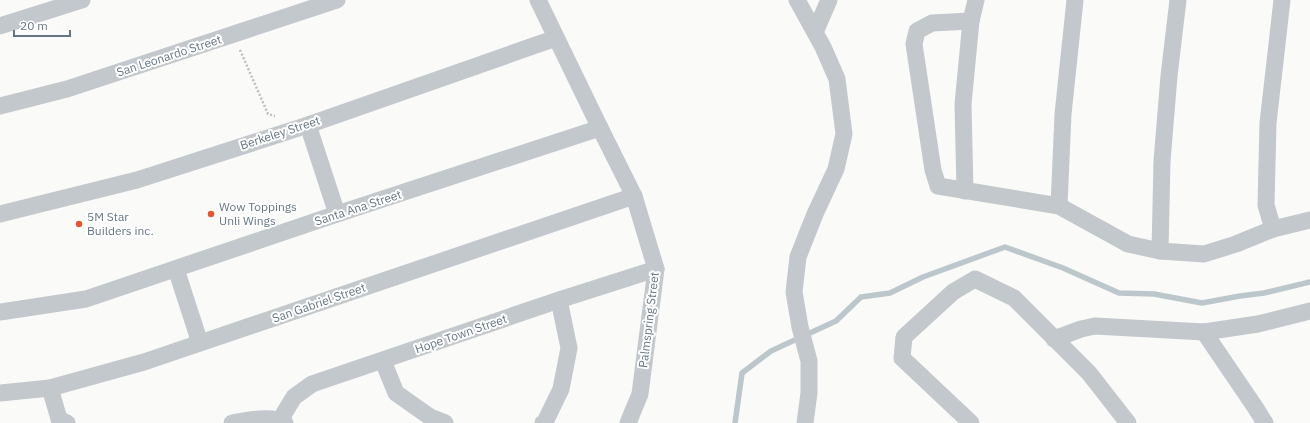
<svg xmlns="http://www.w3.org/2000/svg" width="1310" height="423" font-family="'IBM Plex Sans',sans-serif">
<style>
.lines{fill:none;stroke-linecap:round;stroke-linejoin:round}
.stream{stroke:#bbc7cb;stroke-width:5.5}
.path{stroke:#bbbfc2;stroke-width:2.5;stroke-dasharray:2 2;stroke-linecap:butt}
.street{stroke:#c3c8cc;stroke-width:17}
.poi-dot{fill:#e4572e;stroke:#fff;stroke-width:1.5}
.labels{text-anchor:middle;stroke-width:4;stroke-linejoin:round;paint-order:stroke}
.street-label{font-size:12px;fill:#657683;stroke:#fff}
.poi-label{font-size:12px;fill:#657683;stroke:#fff;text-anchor:start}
</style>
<rect width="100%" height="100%" fill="#fafaf8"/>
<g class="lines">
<polyline class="stream" points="735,423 742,373 771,351 836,321 861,297 890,293 923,277 1005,247 1063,268 1119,293 1154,294 1202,303 1240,296 1264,293 1310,282"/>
<polyline class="path" points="240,50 268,114 275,116"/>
<g class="street">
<polyline points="538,0 600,128 634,196 656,269 640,394 628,423"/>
<polyline points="797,0 823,47 837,79 844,134 836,169 815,214 798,257 794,292 800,327 809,361 809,393 805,423"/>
<polyline points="971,21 932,23 917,31 914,44 933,170 938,186 1059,206 1128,244 1160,251 1204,254 1236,244 1273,229 1310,220"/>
<polyline points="0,26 82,0"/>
<polyline points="815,32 829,0"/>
<polyline points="0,106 67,89 337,0"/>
<polyline points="308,125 337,214"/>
<polyline points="965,191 963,104 971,21 976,0"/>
<polyline points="1059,206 1063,114 1075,0"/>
<polyline points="0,214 137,180 308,125 556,38"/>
<polyline points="1273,229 1266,205 1268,123 1282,0"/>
<polyline points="1160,251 1162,161 1169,76 1178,0"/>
<polyline points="176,269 200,343"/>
<polyline points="0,312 86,299 337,214 600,128"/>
<polyline points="1204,332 1255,407 1265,423"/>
<polyline points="1054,339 1081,329 1095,326 1204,332 1258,324 1310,311"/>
<polyline points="383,361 396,393 430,417 445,423"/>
<polyline points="50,388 59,419 67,423"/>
<polyline points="0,393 50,388 144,362 634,196"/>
<polyline points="280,420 294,397 312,384 559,300 656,269"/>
<path d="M 232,423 C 247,420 273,415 285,423"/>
<polyline points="543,423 545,422 561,389 569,348 559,300"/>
<polyline points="971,423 902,358 904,337 953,292 975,279 1014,298 1089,373 1128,423"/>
</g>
</g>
<g class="poi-dot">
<circle cx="211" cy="214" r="4"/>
<circle cx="79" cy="224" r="4"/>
</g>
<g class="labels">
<g class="street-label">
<text transform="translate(169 56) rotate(-18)" y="4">San Leonardo Street</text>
<text transform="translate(280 133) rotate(-18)" y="4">Berkeley Street</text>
<text transform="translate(358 208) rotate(-18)" y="4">Santa Ana Street</text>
<text transform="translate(319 303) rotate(-19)" y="4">San Gabriel Street</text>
<text transform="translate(649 320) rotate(-83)" y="4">Palmspring Street</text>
<text transform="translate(461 334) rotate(-19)" y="4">Hope Town Street</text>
</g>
<g class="poi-label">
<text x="219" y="211">Wow Toppings<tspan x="219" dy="14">Unli Wings</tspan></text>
<text x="87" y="221">5M Star<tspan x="87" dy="14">Builders inc.</tspan></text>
</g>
</g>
<path d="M14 30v6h56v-6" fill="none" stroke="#657683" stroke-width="2"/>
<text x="20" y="30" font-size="12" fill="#657683" stroke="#ffffff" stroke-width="3" paint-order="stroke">20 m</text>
</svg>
